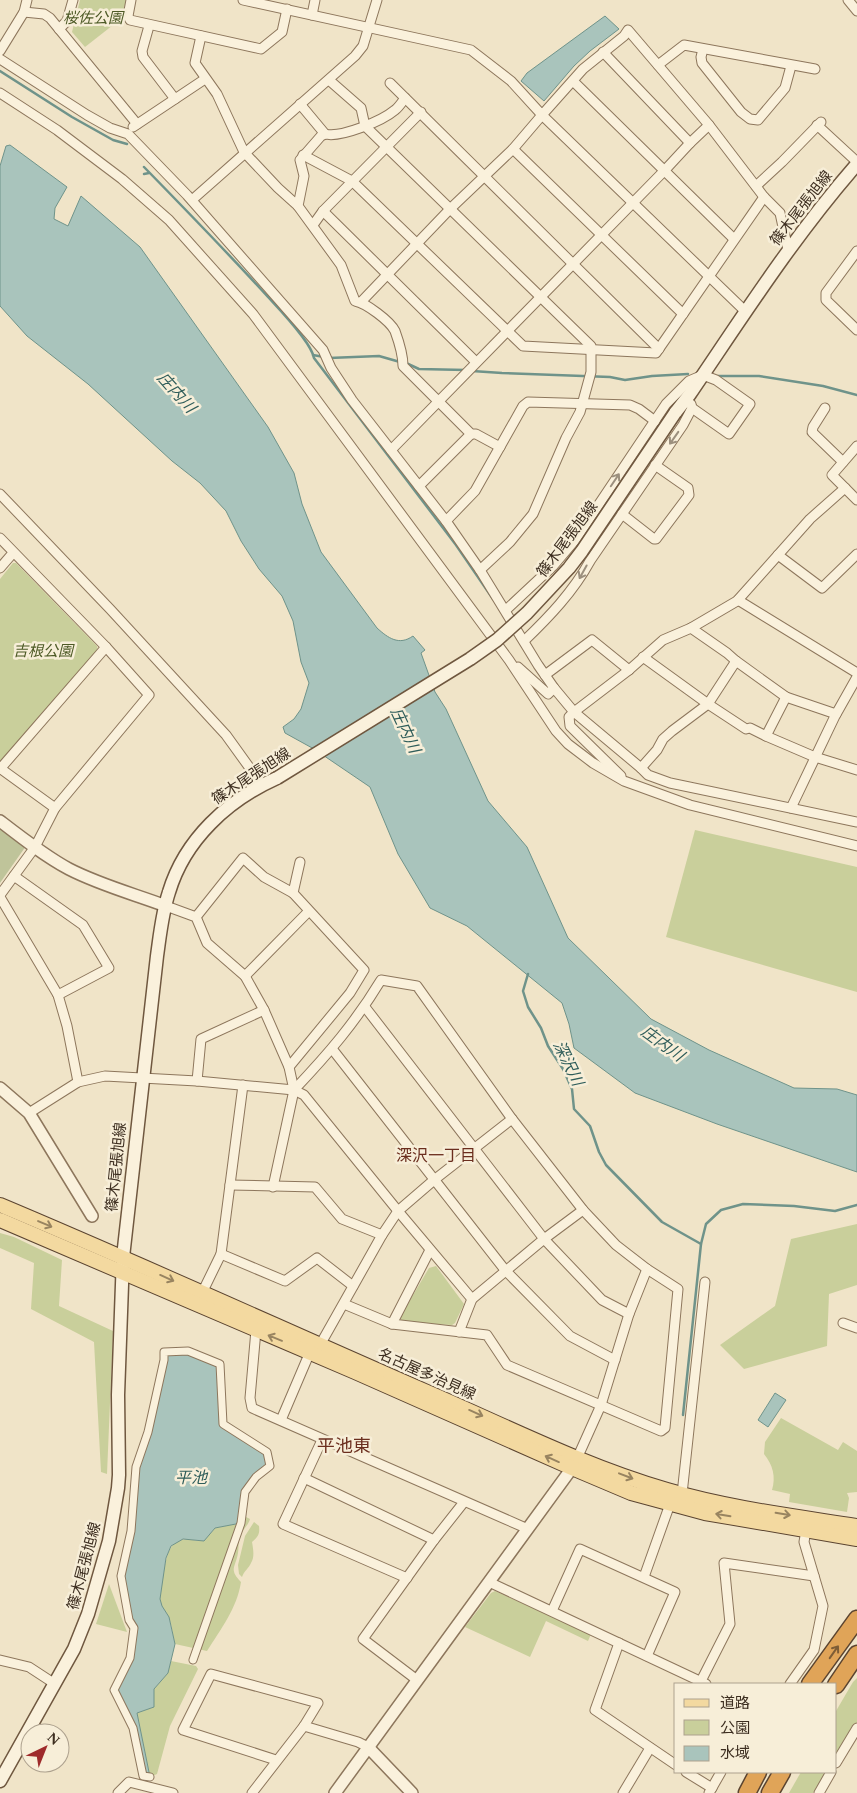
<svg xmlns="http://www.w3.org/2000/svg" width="857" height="1793" font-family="Spectral,'Noto Sans JP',serif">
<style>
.green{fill:#c9cf9b}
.cemetery{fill:#bfc49a}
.water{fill:#a9c4bc;stroke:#6f938a}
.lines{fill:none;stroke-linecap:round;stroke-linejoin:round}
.stream{stroke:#6f938a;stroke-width:2.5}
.pedestrian-casing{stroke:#8d765c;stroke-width:9}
.minor-casing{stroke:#8d765c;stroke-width:11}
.tertiary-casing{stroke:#8d765c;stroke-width:14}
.secondary-casing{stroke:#6f573f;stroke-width:15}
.primary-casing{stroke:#5b4430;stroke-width:16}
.motorway-casing{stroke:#5b4430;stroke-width:19}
.pedestrian{stroke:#faf1dc;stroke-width:7}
.minor{stroke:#faf1dc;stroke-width:9}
.tertiary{stroke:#faf1dc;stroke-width:11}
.secondary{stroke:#faf1dc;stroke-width:12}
.primary{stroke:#f3d9a0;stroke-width:14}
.motorway{stroke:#e0a458;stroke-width:16}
.secondary-bridge-casing{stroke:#6f573f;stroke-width:15;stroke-linecap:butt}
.secondary-bridge{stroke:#faf1dc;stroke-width:12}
.oneway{stroke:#9c907e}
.oneway2{stroke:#988460}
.oneway3{stroke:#7e5d36}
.labels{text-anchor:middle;stroke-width:5;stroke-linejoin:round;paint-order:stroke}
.park-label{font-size:15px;font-style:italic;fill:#4d5a26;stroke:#f7eed8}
.street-label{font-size:15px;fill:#3d2e20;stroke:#f7eed8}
.water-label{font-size:16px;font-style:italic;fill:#2f5d5a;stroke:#f7eed8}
.neighbourhood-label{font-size:16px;fill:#6b2e1e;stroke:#f7eed8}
.quarter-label{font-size:18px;fill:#6b2e1e;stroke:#f7eed8}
</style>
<rect width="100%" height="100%" fill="#f0e4c8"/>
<g class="green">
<polygon points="80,0 126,0 122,18 85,47 72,32"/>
<polygon points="13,563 16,563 97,646 98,652 0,767 0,579"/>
<polygon points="695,830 857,867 857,992 666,937"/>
<polygon points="857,1224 857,1285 829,1294 827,1346 744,1369 720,1345 775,1306 791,1239"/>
<polygon points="0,1233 14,1237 62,1260 59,1306 113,1331 107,1474 101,1472 94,1342 31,1309 34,1263 0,1248"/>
<polygon points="436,1266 464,1304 455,1323 452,1325 402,1322 400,1317 429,1268"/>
<path d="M 781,1418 L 838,1450 L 843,1442 L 857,1451 L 857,1492 L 847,1493 L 849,1498 L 847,1512 L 789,1502 L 790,1494 L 772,1490 C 776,1477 773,1465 764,1454 L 765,1442 Z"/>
<path d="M 246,1517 L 250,1519 C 248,1526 242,1530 240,1536 C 238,1541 239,1547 238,1553 C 236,1567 228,1569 241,1582 C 237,1608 221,1629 207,1651 L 175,1644 C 173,1636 172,1626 169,1618 C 167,1612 161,1608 160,1601 C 158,1591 162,1580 164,1570 C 168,1550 172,1534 198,1541 L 211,1533 L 215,1528 L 241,1523 L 245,1523 Z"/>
<path d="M 254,1522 L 259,1526 C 260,1534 258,1537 252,1542 C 253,1548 255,1557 251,1563 C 249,1568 244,1571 242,1577 L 239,1574 L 238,1565 L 245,1536 Z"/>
<polygon points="109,1584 127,1632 96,1624"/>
<polygon points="495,1591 591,1634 588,1641 546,1621 530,1657 465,1627 491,1593"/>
<polygon points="171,1661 196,1666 198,1669 170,1726 157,1774 150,1777 137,1713 154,1707 154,1689 168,1673"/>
<polygon points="857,1678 857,1722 836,1756 836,1711 853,1682"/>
<polygon points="801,1772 826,1772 813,1793 789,1793"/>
</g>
<polygon class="cemetery" points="0,829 26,846 0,883"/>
<g class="water">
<polygon points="605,16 619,29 590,51 574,66 544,101 521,81 527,73"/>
<path d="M 10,145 L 67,187 L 55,208 L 54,219 L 68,226 L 81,196 L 140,247 L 268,427 L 294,473 L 302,504 L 321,552 L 377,628 C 388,638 399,646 413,636 L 425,650 L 421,653 L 435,692 L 446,709 L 488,801 L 527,847 L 568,938 L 651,1019 L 709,1050 L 794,1088 L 837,1089 L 857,1095 L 857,1172 L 717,1124 L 635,1093 L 574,1048 L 569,1024 L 562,1003 L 467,926 L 430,908 L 398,854 L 370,787 L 314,749 L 285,733 L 283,727 L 294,719 L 301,709 L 309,683 L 301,662 L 293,621 L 282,596 L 259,569 L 241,541 L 226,511 L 200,483 L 172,461 L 88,384 L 27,336 L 0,306 L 0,166 L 6,146 Z"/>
<polygon points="188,1351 220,1364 223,1424 267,1452 270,1466 245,1492 241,1523 215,1528 204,1541 183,1539 171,1546 166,1558 160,1599 162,1606 169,1617 175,1644 168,1673 154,1689 154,1707 137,1713 150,1777 143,1776 133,1728 114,1690 130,1658 134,1628 121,1576 131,1531 136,1467 148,1432 164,1352"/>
<polygon points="775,1393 786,1400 768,1427 758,1420"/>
</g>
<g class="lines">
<g class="stream">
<polyline points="0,71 72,117 113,140 127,144"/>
<path d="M 144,167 C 186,210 228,253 268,297 C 280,310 311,342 314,358 L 456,545 L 493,599"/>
<polyline points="144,174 149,173"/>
<polyline points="313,355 324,357"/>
<polyline points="329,358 379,356 400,362"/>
<polyline points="406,363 419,369 466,370"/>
<polyline points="472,371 502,373 610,377 625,380 652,376 688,374"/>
<polyline points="718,376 759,376 823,386 857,395"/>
<polyline points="528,974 523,991 528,1007 541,1028 548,1046 563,1069 572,1089 574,1109 590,1126 599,1152 606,1165 662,1222 701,1244 683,1415"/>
<polyline points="701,1244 706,1224 721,1210 743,1204 794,1206 835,1211 857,1205"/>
</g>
<defs>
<polyline id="pedestrian" points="150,1777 143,1776 133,1728 114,1690 130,1658 134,1628 129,1620 121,1576 131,1531 136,1467 148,1432 164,1360 164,1352 188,1351 220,1364 223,1424 267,1452 270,1466 256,1477 245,1492 241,1523 193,1660"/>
<g id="minor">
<polyline points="131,0 128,16 130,20 261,49 282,32 287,9"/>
<polyline points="243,0 471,50 511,81 542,115 583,69 624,36 628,30 709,125 764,197 780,213 788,250"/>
<polyline points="848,0 857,11"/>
<polyline points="24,12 44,14 50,18 137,124"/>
<polyline points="312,15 315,0"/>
<polyline points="149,26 142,51 143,57 175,99"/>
<polyline points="59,29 67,21 73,0"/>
<polyline points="201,36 195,63 217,94 244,152 278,188 298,206"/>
<polyline points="703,49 701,57 702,63 741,112 750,119 758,120 785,88 791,66"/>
<polyline points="0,51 24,12 27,0"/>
<polyline points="603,52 690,143"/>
<polyline points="0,59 87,115 110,128 128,134 187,195 323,350 331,368 352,400 446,521 480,570 538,665 554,688 574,712 641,768 657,750 663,739 672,731 708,704 736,661 727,653 691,628"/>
<polyline points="658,65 684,45 815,69"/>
<polyline points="329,80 361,108 365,126 591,346 591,372 580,412 566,438 533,514 510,542 480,570"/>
<polyline points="573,81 734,239"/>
<polyline points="390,83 659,349"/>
<polyline points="0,93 57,130 122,179 169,220 253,314 509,660 556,731 568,744 593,763 624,781 690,805 857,846"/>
<path d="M 405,98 C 402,102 399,107 395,110 C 382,121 341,138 325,134 L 321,136 L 300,160 L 304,176 L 298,206 L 341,265 L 355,301 C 366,303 390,321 395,331 C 399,342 403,355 403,366 L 471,434 L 476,434 L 500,447"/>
<polyline points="300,104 325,134"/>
<polyline points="817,125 857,162"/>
<polyline points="133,127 205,79"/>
<polyline points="513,149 683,314"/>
<polyline points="303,155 352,181 523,346 656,353 764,197"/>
<polyline points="756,186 782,162 821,122"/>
<polyline points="192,200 355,56 363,46 377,0"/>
<polyline points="323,211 476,362"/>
<polyline points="313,225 323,211 421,112"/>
<polyline points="857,251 826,293 826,300 857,330"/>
<polyline points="361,302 450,209 513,149 542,115 746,312"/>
<polyline points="825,408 813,427 812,432 843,462"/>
<polyline points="391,450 665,170 690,143 709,125"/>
<polyline points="419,486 471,434"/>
<polyline points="845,488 857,500"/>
<polyline points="0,494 110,609 226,735 262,785"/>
<polyline points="622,514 654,539 656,539 689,495 688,488 655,465"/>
<polyline points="446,521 475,491 523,406 528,402 630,405 639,409 655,421"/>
<polyline points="0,538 106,647 149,695 55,808 35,847 0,895"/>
<polyline points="778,555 822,588 857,554"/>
<polyline points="0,568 13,553"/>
<polyline points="738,600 857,673"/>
<polyline points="506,610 553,566 575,540 666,404 689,381 703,375 716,380 750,404 729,434 692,408"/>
<path d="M 524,641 C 549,617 573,592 590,561 L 683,425 L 692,408 L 691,404"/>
<polyline points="643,657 708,704 746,729 750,728 766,736 786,697 736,661"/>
<polyline points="518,667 548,694 554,688"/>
<polyline points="545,675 592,640 629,670"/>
<polyline points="786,697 836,714"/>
<polyline points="766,736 815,757 857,770"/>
<polyline points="641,768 648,775 670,783 857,822"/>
<polyline points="0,769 106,647"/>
<polyline points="1,769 55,808"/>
<polyline points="621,776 570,726 569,717 574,712 629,670 663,640 691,628 737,601 810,519 845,488 832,475 857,446"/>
<polyline points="791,808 835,716 857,677"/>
<polyline points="14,876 83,925 109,968 58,995"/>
<polyline points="293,893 300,862"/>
<polyline points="0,897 58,995 67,1026 78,1082"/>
<polyline points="166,906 196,917 207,943 245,976 264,1010 289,1067 294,1090 273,1187"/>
<polyline points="196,917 243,858 264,877 293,893 364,970 350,993 289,1067"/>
<polyline points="245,976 308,912"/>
<polyline points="365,1007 544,1239 602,1300 629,1314"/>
<polyline points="333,1050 505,1270 570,1336 615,1360"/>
<polyline points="197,1081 201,1039 264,1010"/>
<path d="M 294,1090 C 328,1054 355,1023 381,980 L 417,986 L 512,1119 L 583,1210 L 616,1245 L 647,1269 L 678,1289 L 665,1428 L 661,1431 L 507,1365 L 487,1335 L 392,1324 L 344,1304"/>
<polyline points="29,1113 78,1082 105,1076 197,1081 294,1090 304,1095 398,1211 472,1299"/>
<polyline points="230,1185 315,1187 342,1219 382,1235"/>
<polyline points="221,1254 285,1281 317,1258 353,1286"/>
<polyline points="202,1293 221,1254 243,1085"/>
<polyline points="843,1323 857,1328"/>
<polyline points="392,1324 430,1250"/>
<polyline points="256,1330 250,1398 252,1408 528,1529"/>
<polyline points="459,1332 472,1299 544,1239 583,1210"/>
<polyline points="320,1345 382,1235 398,1211 434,1180 512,1119"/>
<polyline points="281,1420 310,1352"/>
<polyline points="322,1440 283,1524 407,1578"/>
<polyline points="575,1463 601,1405 629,1314 647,1269"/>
<polyline points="304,1478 434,1540"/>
<polyline points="682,1494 705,1282"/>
<polyline points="644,1577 670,1504"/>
<polyline points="489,1582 706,1684"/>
<polyline points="552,1611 580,1549 675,1592 647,1656"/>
<polyline points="619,1643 595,1710 676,1765"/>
<polyline points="0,1660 29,1667 55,1684"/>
<polyline points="417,1680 363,1639 434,1540 464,1502"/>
<polyline points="701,1681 730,1624 724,1563 814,1576"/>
<polyline points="790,1684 814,1650 823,1606 804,1542 806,1530"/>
<polyline points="304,1726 358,1742 368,1747"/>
<polyline points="836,1763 857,1728"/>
<polyline points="686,1772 712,1788"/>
<polyline points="118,1793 129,1782 173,1793"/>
<polyline points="252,1793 304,1726 318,1703 211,1674 183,1730 276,1760"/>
<polyline points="623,1793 650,1748"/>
<polyline points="709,1793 721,1772"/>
<polyline points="819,1793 831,1772"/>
</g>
<g id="tertiary">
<path d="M 0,821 C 22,838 45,856 69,869 C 100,885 134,894 166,906"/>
<polyline points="0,1088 29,1113 92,1216"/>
<polyline points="368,1747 412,1793"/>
<polyline points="335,1793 572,1468"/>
</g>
<g id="secondary">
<path d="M 675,413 L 690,394 C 743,316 794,236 857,164"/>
<path d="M 0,1781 L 74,1649 L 88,1614 L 109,1541 L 118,1488 L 119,1475 L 118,1395 L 123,1257 L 157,956 C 160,935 162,913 169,892 C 185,839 228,800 277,778"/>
</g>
<g id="primary">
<path d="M 0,1205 C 143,1265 285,1330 427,1392 C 506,1426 584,1466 667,1490 C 728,1508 793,1516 857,1526"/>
<polyline points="0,1220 355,1372 572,1468 631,1493 705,1513 857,1539"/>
</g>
<g id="motorway">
<polyline points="810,1684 857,1619"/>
<polyline points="836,1685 857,1654"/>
<polyline points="747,1793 758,1772"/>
<polyline points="770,1793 782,1772"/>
</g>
</defs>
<use href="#pedestrian" class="pedestrian-casing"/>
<use href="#minor" class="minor-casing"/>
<use href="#tertiary" class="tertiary-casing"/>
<use href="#secondary" class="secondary-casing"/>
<use href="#primary" class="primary-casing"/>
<use href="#motorway" class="motorway-casing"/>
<use href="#pedestrian" class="pedestrian"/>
<use href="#minor" class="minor"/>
<use href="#tertiary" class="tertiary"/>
<use href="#secondary" class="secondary"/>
<use href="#primary" class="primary"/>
<use href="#motorway" class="motorway"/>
<defs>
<polyline id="secondary-bridge" points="277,778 470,659 497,640 527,613 569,568 582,551 675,413"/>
</defs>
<use href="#secondary-bridge" class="secondary-bridge-casing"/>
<use href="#secondary-bridge" class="secondary-bridge"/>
</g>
<defs><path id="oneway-shaft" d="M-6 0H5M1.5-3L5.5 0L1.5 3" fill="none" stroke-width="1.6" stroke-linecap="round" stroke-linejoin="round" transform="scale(1.25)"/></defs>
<g class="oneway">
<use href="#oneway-shaft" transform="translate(674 438) rotate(125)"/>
<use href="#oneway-shaft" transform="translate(615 480) rotate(-56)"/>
<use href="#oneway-shaft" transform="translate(583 572) rotate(119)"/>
</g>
<g class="oneway2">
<use href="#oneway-shaft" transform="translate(45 1224) rotate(23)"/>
<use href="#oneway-shaft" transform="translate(167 1278) rotate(24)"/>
<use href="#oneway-shaft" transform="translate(275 1338) rotate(-158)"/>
<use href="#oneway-shaft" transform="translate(476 1413) rotate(24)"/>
<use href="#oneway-shaft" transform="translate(552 1459) rotate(-156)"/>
<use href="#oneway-shaft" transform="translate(626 1476) rotate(21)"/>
<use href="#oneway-shaft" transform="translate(783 1514) rotate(9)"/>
<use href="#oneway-shaft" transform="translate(723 1515) rotate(-171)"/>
</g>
<use class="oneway3" href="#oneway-shaft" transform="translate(834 1652) rotate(-55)"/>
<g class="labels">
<g class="park-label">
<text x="93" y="23">桜佐公園</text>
<text x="43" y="656">吉根公園</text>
</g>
<g class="street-label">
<text transform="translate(801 208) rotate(-52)" y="5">篠木尾張旭線</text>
<text transform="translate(567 539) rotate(-53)" y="5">篠木尾張旭線</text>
<text transform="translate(251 776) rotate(-33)" y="5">篠木尾張旭線</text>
<text transform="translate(116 1167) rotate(-84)" y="5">篠木尾張旭線</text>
<text transform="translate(427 1374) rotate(24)" y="5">名古屋多治見線</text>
<text transform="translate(84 1566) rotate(-75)" y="5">篠木尾張旭線</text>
</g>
<g class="water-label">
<text transform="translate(177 392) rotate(48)" y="6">庄内川</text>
<text transform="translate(406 730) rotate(65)" y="6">庄内川</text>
<text transform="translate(663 1043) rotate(36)" y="6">庄内川</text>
<text transform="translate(569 1063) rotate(64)" y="6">深沢川</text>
<text x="191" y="1483">平池</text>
</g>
<g class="neighbourhood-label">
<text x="436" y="1161">深沢一丁目</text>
</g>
<g class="quarter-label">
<text x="344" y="1452">平池東</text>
</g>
</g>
<rect x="674" y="1683" width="162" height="90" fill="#f7eed8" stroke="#ada18e"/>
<rect x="684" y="1699" width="25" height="8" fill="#f3d9a0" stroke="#ada18e"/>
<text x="720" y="1708" font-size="15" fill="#3d2e20">道路</text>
<rect x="684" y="1720" width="25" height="15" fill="#c9cf9b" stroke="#ada18e"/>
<text x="720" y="1733" font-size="15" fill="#3d2e20">公園</text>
<rect x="684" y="1746" width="25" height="15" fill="#a9c4bc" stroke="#ada18e"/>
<text x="720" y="1758" font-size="15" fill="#3d2e20">水域</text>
<g transform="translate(45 1748) rotate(43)"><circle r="24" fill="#f7eed8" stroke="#ada18e"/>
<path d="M0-4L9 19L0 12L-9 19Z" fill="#9e2a2b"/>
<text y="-8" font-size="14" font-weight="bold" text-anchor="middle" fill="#3d2e20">N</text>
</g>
</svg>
